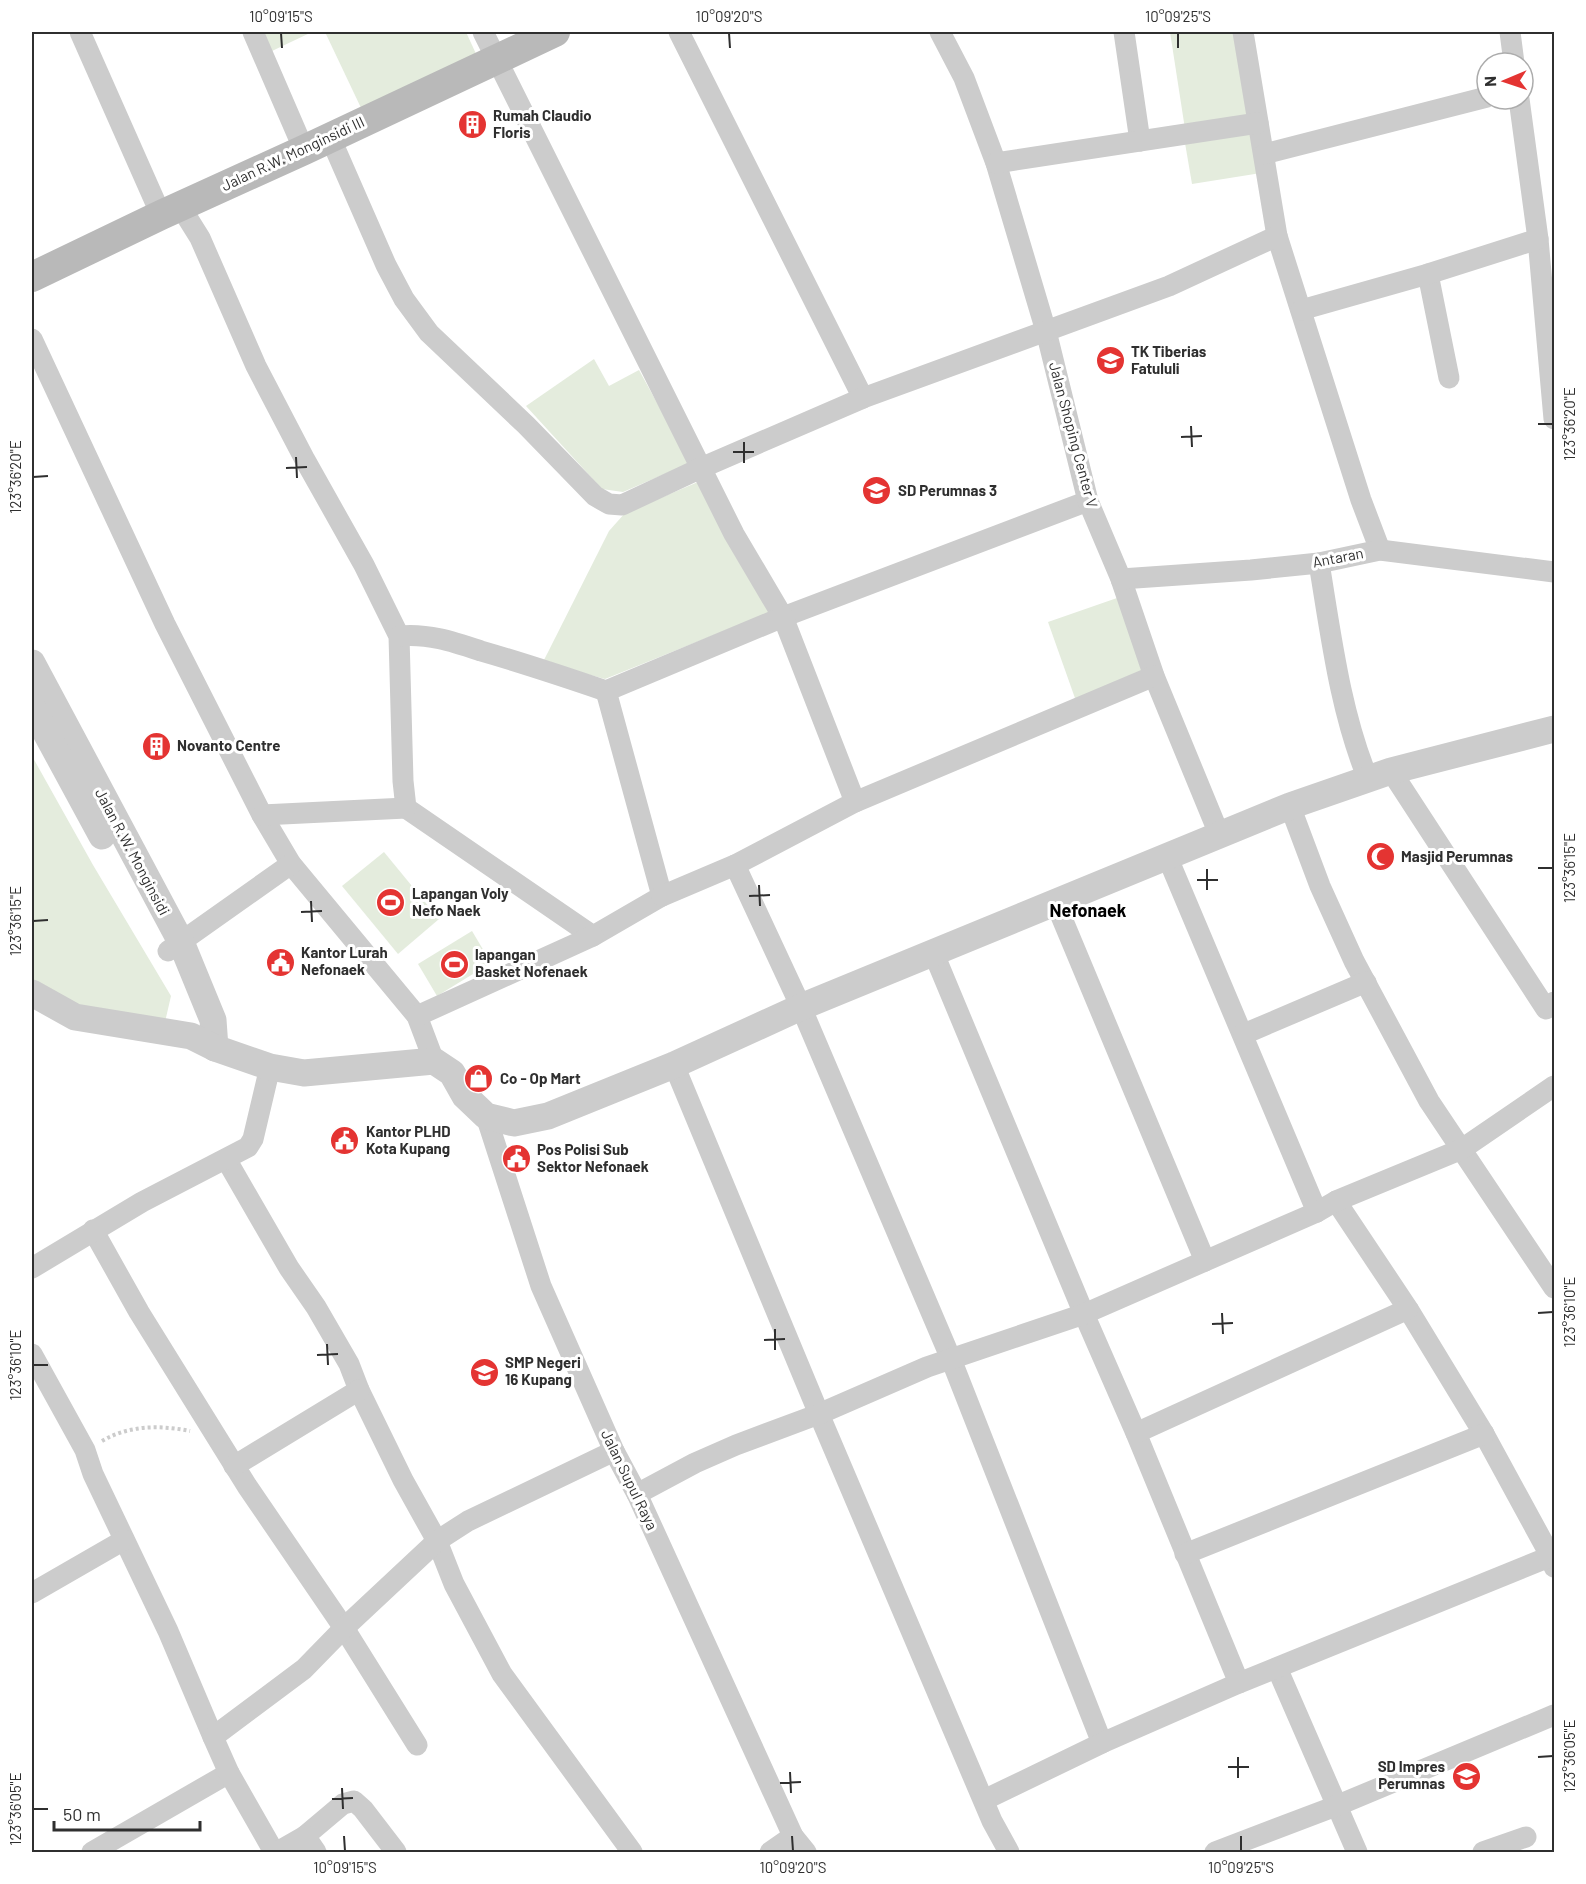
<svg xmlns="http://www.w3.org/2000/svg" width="1586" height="1884" font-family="Barlow,sans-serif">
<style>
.green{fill:#e4ecdd}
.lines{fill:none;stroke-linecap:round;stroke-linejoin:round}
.path{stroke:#ccc;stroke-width:4;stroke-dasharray:3 3;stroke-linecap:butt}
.minor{stroke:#ccc;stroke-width:21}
.tertiary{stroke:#ccc;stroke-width:27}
.secondary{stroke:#b9b9b9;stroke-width:30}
.ticks{fill:none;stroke:#2f2f2f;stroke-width:2}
.labels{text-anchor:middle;stroke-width:6;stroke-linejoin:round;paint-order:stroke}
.poi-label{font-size:15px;font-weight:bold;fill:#2f2f2f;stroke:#fff;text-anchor:start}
.street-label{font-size:15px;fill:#2f2f2f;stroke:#fff}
.quarter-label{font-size:18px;font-weight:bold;fill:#000;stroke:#fff}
.neatline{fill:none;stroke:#2f2f2f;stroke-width:2}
.ticks-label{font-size:15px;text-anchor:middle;fill:#2f2f2f}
</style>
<rect width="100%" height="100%" fill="#fff"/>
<g class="green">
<polygon points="262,32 312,32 272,51"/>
<polygon points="325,32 466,32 477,56 362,110"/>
<polygon points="1170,32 1238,32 1250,118 1185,129"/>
<polygon points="1254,131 1261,173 1192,184 1185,143"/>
<polygon points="594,359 609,386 639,370 690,463 623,492 602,489 526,406"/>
<polygon points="698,482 771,612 605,679 543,662 609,531 625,513"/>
<polygon points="1117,598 1145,675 1076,701 1048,622"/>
<polygon points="32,756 93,865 171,996 165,1022 68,1012 32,989"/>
<polygon points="384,852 439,919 398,954 342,886"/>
<polygon points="472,931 491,963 437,996 418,964"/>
</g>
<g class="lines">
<path class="path" d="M 102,1441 C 129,1425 160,1425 190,1431"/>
<g class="minor">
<polyline points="80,32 161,215"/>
<polyline points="253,32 304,150"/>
<polyline points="483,32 734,534 783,617 1088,501"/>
<polyline points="679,32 863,398"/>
<polyline points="940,32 964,78 996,163 1046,331 1088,501 1121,579 1154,676 1219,834"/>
<polyline points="1124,32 1140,141"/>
<polyline points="1243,32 1277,236 1361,500 1380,550"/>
<polyline points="1510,32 1514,63"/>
<polyline points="1519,99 1538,239 1554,419"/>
<polyline points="330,137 386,265 404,299 429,333 526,425 595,496 609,504 622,505 701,468 863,398 1169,286 1277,236"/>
<polyline points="1264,154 1487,97"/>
<polyline points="996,163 1258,123"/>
<polyline points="180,206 200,238 256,366 305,460 364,565 399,636 403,781 406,808 593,936 662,896 606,691"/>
<polyline points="1428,274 1449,378"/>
<polyline points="1301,310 1428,274 1538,239"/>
<polyline points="32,339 165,624 262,815 291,864 417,1016 434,1061"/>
<path d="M 1319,563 C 1331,635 1340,711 1368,779"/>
<polyline points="1121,579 1251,570 1319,563 1380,550 1554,572"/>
<path d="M 399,636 C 428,633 454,642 481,651 C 523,663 565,677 606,691 L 783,617 L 855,802"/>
<polyline points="1391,771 1546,1009 1554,1002"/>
<polyline points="1290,806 1320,886 1354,961 1429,1101 1554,1288"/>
<polyline points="262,815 406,808"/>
<polyline points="1167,856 1317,1212"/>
<polyline points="735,865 801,1007 951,1359 1102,1743"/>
<polyline points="662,896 735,865 855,802 1154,676"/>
<polyline points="1056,904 1205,1261"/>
<polyline points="168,951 291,864"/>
<polyline points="934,954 1084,1314 1136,1433 1239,1683"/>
<polyline points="417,1016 593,936"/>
<polyline points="1244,1034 1366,982"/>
<polyline points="674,1065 819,1414 992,1821 1009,1852"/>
<polyline points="486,1116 541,1286 614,1451 637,1494 793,1836 806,1852"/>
<polyline points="226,1159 289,1268 316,1307 349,1364 359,1390 403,1480 437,1541 454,1584 502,1674 632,1852"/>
<polyline points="1336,1201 1408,1309 1484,1434 1551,1557 1554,1567"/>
<polyline points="93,1230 139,1312 247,1486 344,1628 417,1745"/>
<polyline points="32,1268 142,1202 248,1147 253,1139 270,1067"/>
<polyline points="32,1354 85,1450 93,1474 168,1631 213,1737"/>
<polyline points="1136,1433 1408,1309"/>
<polyline points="234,1466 359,1390"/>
<polyline points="637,1494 695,1463 736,1445 819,1414 927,1367 1084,1314 1317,1212 1336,1201 1462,1149 1554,1086"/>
<polyline points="1185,1554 1484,1434"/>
<polyline points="32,1593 124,1540"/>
<polyline points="1277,1668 1357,1852"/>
<polyline points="984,1800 1102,1743 1239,1683 1554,1555"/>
<polyline points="305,1836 343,1804 354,1801 363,1809 396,1852"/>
<polyline points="92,1852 229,1773"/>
<polyline points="274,1852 229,1773 213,1737 304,1669 344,1628 437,1541 468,1521 614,1451"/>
<polyline points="277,1852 305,1836 316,1852"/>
<polyline points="770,1852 793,1836"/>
<polyline points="1215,1852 1336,1806 1554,1715"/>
<polyline points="1483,1852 1526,1837"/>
</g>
<g class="tertiary">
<polyline points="32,663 181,942 213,1020 215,1048"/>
<polyline points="32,707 102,836"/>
<polyline points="32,993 75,1017 191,1036 215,1048 270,1067 304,1073 434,1061 452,1073 465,1096 486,1116 514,1123 548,1116 674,1065 801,1007 1290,806 1391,771 1554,729"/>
</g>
<polyline class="secondary" points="32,277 161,215 304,150 555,32"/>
</g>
<path class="ticks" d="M 281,33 L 282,48M 729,33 L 730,48M 1178,33 L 1178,48M 1538,424 L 1553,424M 1191,426 L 1192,447M 1181,437 L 1202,436M 744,442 L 744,463M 733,452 L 754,452M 296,457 L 297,478M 286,468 L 307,467M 33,477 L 48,476M 1538,868 L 1553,868M 1207,869 L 1207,890M 1197,880 L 1218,880M 759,885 L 760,906M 749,896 L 770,895M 311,901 L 312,922M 301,912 L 322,911M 33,921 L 48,920M 1222,1313 L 1223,1334M 1538,1313 L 1553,1312M 1212,1324 L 1233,1323M 775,1329 L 775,1350M 764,1340 L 785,1339M 327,1344 L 328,1365M 317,1355 L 338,1354M 33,1365 L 48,1365M 1238,1757 L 1238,1778M 1538,1757 L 1553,1756M 1228,1767 L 1249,1767M 790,1772 L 791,1793M 780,1783 L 801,1782M 342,1788 L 343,1809M 332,1799 L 353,1798M 33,1809 L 48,1809M 344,1836 L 345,1851M 792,1836 L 793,1851M 1241,1836 L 1241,1851"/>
<defs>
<symbol id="building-disc" viewBox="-11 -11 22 22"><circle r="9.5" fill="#e43432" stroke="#fff"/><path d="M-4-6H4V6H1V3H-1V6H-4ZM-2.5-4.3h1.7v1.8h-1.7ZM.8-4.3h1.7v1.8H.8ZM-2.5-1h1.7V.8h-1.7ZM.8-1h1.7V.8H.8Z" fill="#fff"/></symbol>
<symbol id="school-disc" viewBox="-11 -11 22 22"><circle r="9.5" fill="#e43432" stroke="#fff"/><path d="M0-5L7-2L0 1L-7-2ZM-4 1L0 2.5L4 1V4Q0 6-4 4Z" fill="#fff"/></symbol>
<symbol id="mosque-disc" viewBox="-11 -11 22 22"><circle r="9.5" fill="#e43432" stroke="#fff"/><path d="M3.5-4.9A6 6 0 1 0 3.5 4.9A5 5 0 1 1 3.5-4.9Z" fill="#fff"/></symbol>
<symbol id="stadium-disc" viewBox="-11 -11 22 22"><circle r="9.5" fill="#e43432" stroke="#fff"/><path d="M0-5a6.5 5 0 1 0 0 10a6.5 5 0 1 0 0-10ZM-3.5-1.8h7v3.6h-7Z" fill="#fff"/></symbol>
<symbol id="civic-disc" viewBox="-11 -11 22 22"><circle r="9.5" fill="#e43432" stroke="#fff"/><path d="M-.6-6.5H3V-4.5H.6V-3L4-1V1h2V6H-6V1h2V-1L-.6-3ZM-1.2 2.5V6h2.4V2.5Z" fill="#fff"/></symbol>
<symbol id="shop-disc" viewBox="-11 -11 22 22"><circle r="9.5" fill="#e43432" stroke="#fff"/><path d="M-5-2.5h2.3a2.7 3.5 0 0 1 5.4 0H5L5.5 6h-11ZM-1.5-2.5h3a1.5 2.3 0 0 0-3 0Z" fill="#fff"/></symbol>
</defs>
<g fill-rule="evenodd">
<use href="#building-disc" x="456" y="108" width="33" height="33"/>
<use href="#school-disc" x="1094" y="344" width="33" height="33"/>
<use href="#school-disc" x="860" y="474" width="33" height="33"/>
<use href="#building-disc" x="140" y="730" width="33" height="33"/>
<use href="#mosque-disc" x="1364" y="840" width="33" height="33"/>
<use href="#stadium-disc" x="374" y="886" width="33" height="33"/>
<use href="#civic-disc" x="264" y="946" width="33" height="33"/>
<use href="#stadium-disc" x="438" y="948" width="33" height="33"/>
<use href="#shop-disc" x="462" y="1062" width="33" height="33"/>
<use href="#civic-disc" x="328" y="1124" width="33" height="33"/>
<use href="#civic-disc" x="500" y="1142" width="33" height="33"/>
<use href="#school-disc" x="468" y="1356" width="33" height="33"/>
<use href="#school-disc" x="1450" y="1760" width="33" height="33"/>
</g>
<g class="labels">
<g class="poi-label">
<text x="493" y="121">Rumah Claudio<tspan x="493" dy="17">Floris</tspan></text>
<text x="1131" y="357">TK Tiberias<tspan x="1131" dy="17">Fatululi</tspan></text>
<text x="898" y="496">SD Perumnas 3</text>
<text x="177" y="751">Novanto Centre</text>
<text x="1401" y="862">Masjid Perumnas</text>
<text x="412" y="899">Lapangan Voly<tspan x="412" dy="17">Nefo Naek</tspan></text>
<text x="301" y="958">Kantor Lurah<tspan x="301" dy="17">Nefonaek</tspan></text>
<text x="475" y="960">lapangan<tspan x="475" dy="17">Basket Nofenaek</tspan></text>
<text x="500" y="1084">Co - Op Mart</text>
<text x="366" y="1137">Kantor PLHD<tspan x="366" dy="17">Kota Kupang</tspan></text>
<text x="537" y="1155">Pos Polisi Sub<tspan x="537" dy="17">Sektor Nefonaek</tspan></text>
<text x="505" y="1368">SMP Negeri<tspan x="505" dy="17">16 Kupang</tspan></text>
<text x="1445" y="1772" text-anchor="end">SD Impres<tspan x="1445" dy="17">Perumnas</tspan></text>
</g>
<g class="street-label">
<text transform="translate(293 154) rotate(-25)" y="5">Jalan R.W. Monginsidi III</text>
<text transform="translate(1073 435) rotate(75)" y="5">Jalan Shoping Center V</text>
<text transform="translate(1338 558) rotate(-11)" y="5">Antaran</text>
<text transform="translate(132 852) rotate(62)" y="5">Jalan R.W. Monginsidi</text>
<text transform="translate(629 1480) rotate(64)" y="5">Jalan Supul Raya</text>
</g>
<g class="quarter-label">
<text x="1088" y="917">Nefonaek</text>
</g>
</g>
<rect width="1586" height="1884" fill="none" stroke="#ffffff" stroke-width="66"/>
<g transform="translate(1505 81) rotate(268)"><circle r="28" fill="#ffffff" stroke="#acacac" stroke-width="1.5"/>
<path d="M0-4.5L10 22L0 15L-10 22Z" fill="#e43432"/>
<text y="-9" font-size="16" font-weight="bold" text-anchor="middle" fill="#2f2f2f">N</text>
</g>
<path d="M54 1821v9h146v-9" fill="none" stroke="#2f2f2f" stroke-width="3"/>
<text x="63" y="1821" font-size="18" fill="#2f2f2f" stroke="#ffffff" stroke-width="4.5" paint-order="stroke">50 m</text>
<rect x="33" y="33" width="1520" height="1818" class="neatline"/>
<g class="ticks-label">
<text x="281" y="22">10°09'15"S</text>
<text x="729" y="22">10°09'20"S</text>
<text x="1178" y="22">10°09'25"S</text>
<text transform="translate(1570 424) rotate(-90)" y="5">123°36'20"E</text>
<text transform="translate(16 477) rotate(-90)" y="5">123°36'20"E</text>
<text transform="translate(1570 868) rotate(-90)" y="5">123°36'15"E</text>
<text transform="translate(16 921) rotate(-90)" y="5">123°36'15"E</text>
<text transform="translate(1570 1312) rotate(-90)" y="5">123°36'10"E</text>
<text transform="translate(16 1365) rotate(-90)" y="5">123°36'10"E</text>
<text transform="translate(1570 1756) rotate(-90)" y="5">123°36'05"E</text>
<text transform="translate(16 1809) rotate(-90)" y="5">123°36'05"E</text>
<text x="345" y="1873">10°09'15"S</text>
<text x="793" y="1873">10°09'20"S</text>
<text x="1241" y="1873">10°09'25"S</text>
</g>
</svg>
